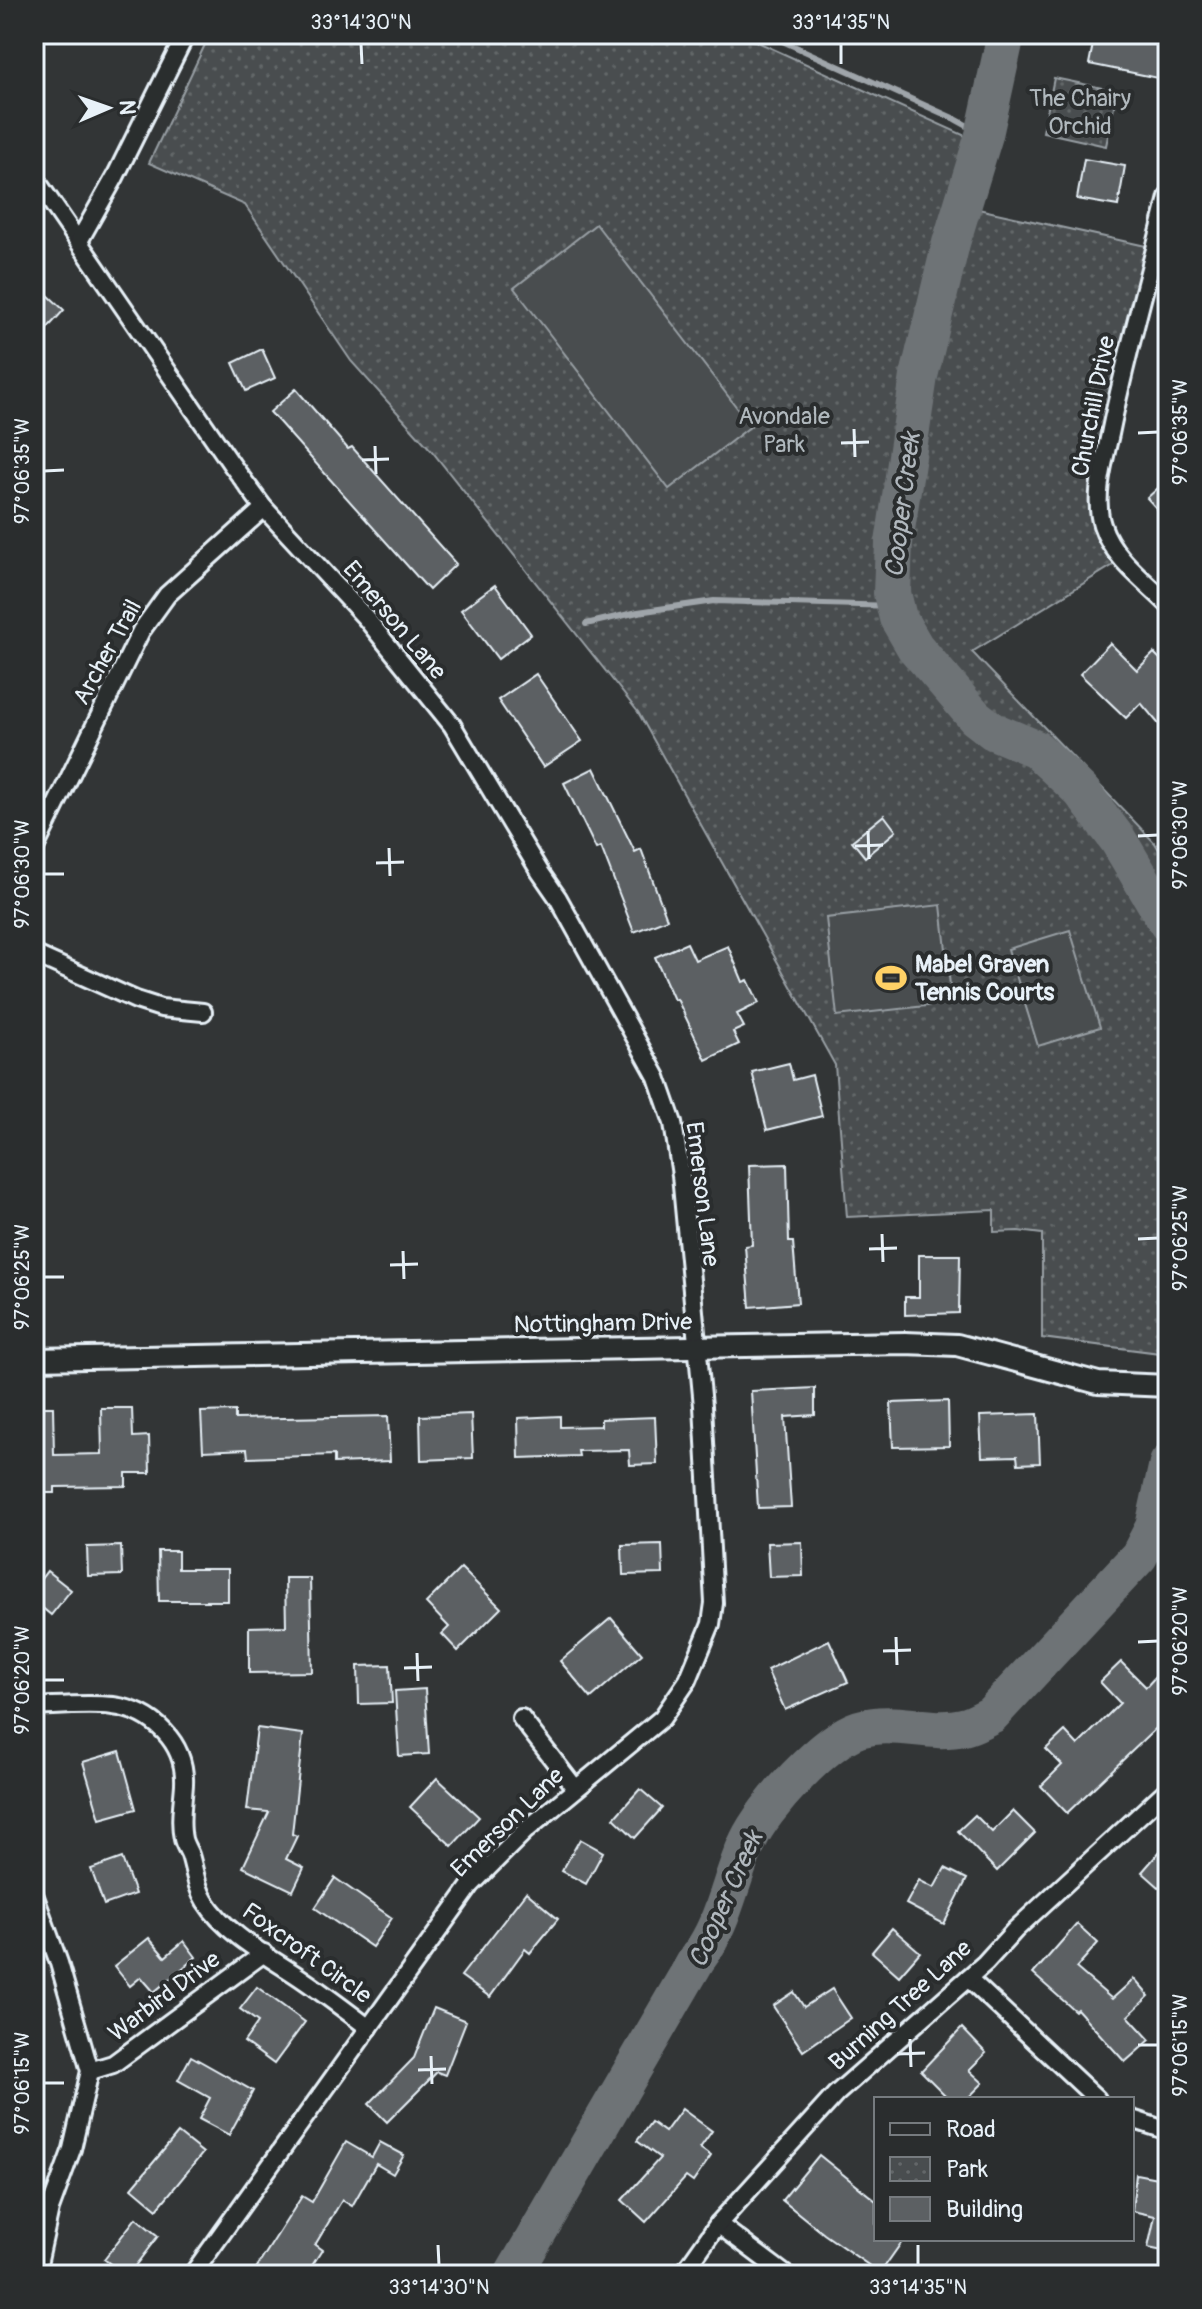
<svg xmlns="http://www.w3.org/2000/svg" width="1202" height="2309" font-family="Pangolin,sans-serif">
<style>
.park{fill:url(#park-dots);stroke:#989fa4;stroke-width:2}
.pitch{fill:#494d4f;stroke:#989fa4;stroke-width:2}
.lines{fill:none;stroke-linecap:round;stroke-linejoin:round}
.stream{stroke:#9fa5aa;stroke-width:6}
.river{stroke:#6e7376;stroke-width:38}
.building{fill:#5c6063;stroke:#e8f1f8;stroke-width:2}
.minor-casing{stroke:#e8f1f8;stroke-width:22}
.tertiary-casing{stroke:#e8f1f8;stroke-width:26}
.minor{stroke:#2a2d2e;stroke-width:16}
.tertiary{stroke:#2a2d2e;stroke-width:20}
.ticks{fill:none;stroke:#e8f1f8;stroke-width:3}
.labels{text-anchor:middle;stroke-width:8;stroke-linejoin:round;paint-order:stroke}
.park-label{font-size:24px;fill:#b0b8bd;stroke:#2a2d2e}
.street-label{font-size:24px;fill:#e8f1f8;stroke:#2a2d2e}
.poi-label{font-size:24px;font-weight:bold;fill:#e8f1f8;stroke:#2a2d2e;text-anchor:start}
.water-label{font-size:26px;font-style:italic;fill:#b1b8be;stroke:#2a2d2e}
.neatline{fill:none;stroke:#e8f1f8;stroke-width:3}
.ticks-label{font-size:20px;text-anchor:middle;fill:#e8f1f8}
</style>
<defs>
<pattern id="park-dots" width="8" height="8" patternUnits="userSpaceOnUse" patternTransform="scale(2)"><rect width="8" height="8" fill="#494d4f"/><path d="M2 2h.1M6 6h.1" fill="none" stroke="#636769" stroke-width="1.8" stroke-linecap="round"/></pattern>
</defs>
<rect width="100%" height="100%" fill="#323536"/>
<filter id="ink" filterUnits="userSpaceOnUse"><feTurbulence type="fractalNoise" baseFrequency=".0125" numOctaves="2"/><feDisplacementMap in="SourceGraphic" scale="16" xChannelSelector="R" yChannelSelector="G"/><feConvolveMatrix kernelMatrix="1 2 1 2 8 2 1 2 1" color-interpolation-filters="sRGB"/></filter>
<g filter="url(#ink)">
<g class="park">
<polygon points="210,34 740,34 981,143 969,207 1155,248 1100,501 1123,559 972,652 1155,843 1168,865 1168,1354 1042,1338 1042,1234 1018,1231 994,1232 994,1210 847,1217 835,1065 638,712 431,450 351,361 245,205 149,163"/>
<polygon points="1054,78 1117,91 1106,146 1043,132"/>
</g>
<g class="pitch">
<polygon points="596,224 751,426 669,489 514,288"/>
<polygon points="941,905 952,1003 837,1016 826,918"/>
<polygon points="1070,930 1100,1027 1038,1046 1008,949"/>
</g>
<g class="lines">
<g class="stream">
<polyline points="767,34 955,119 984,135"/>
<polyline points="586,624 638,612 714,601 895,606"/>
</g>
<g class="river">
<polyline points="1006,34 984,135 951,243 919,376 894,543 892,593 898,618 915,647 975,717 993,731 1036,749 1081,791 1118,840 1168,924"/>
<path d="M 513,2275 L 697,1959 C 725,1923 729,1881 748,1841 C 763,1808 825,1740 859,1729 C 895,1718 929,1735 963,1727 C 973,1725 982,1719 991,1715 L 1139,1556 L 1154,1527 L 1168,1463"/>
</g>
</g>
<g class="building">
<polygon points="1095,34 1168,34 1168,52 1163,79 1089,64"/>
<polygon points="1084,159 1125,166 1118,206 1077,199"/>
<polygon points="34,282 64,310 34,343"/>
<polygon points="262,349 275,378 246,391 233,363"/>
<polygon points="296,389 348,449 352,447 456,564 429,590 270,412"/>
<polygon points="1168,479 1168,521 1147,498"/>
<polygon points="495,585 531,634 498,659 461,610"/>
<polygon points="1110,643 1137,670 1154,653 1168,667 1168,735 1141,703 1126,718 1080,674"/>
<polygon points="536,674 582,741 543,767 498,700"/>
<polygon points="594,768 635,852 641,849 667,919 634,932 601,847 596,849 564,783"/>
<polygon points="884,815 896,831 865,857 852,841"/>
<polygon points="687,943 695,960 728,946 743,982 748,980 759,1003 737,1014 744,1027 733,1032 739,1044 706,1060 677,999 674,1000 655,957"/>
<polygon points="789,1063 793,1080 812,1075 822,1116 767,1130 752,1072"/>
<polygon points="787,1164 789,1242 793,1242 798,1303 750,1307 745,1246 752,1245 749,1165"/>
<polygon points="919,1255 960,1255 959,1313 905,1315 905,1297 919,1297"/>
<polygon points="815,1388 815,1415 785,1417 791,1507 758,1508 751,1391"/>
<polygon points="948,1401 949,1446 893,1447 891,1403"/>
<polygon points="34,1407 53,1407 54,1455 102,1454 101,1408 132,1408 133,1437 149,1436 150,1473 126,1473 126,1486 55,1487 55,1493 34,1493"/>
<polygon points="235,1411 235,1419 388,1416 390,1461 334,1463 334,1455 248,1458 247,1449 203,1451 201,1412"/>
<polygon points="471,1414 473,1458 421,1460 420,1416"/>
<polygon points="1038,1414 1040,1463 1018,1464 1017,1456 982,1457 980,1416"/>
<polygon points="560,1416 560,1427 601,1426 601,1419 655,1417 657,1464 630,1465 629,1450 578,1451 579,1456 519,1458 518,1418"/>
<polygon points="802,1542 803,1576 769,1577 767,1543"/>
<polygon points="662,1544 663,1574 623,1575 622,1545"/>
<polygon points="121,1546 122,1575 88,1576 87,1547"/>
<polygon points="158,1551 178,1551 178,1569 228,1569 228,1601 159,1601"/>
<polygon points="461,1568 501,1608 458,1651 442,1634 449,1627 426,1603"/>
<polygon points="47,1571 71,1590 51,1615 34,1601 34,1588"/>
<polygon points="285,1578 310,1578 312,1672 249,1673 249,1627 286,1626"/>
<polygon points="611,1618 642,1654 591,1698 560,1661"/>
<polygon points="829,1640 848,1682 785,1710 767,1670"/>
<polygon points="1121,1662 1146,1687 1168,1663 1168,1717 1067,1813 1041,1786 1062,1765 1046,1749 1065,1731 1078,1745 1120,1703 1100,1682"/>
<polygon points="390,1665 392,1703 359,1704 358,1666"/>
<polygon points="425,1689 429,1754 399,1756 395,1691"/>
<polygon points="257,1728 303,1734 292,1834 297,1836 286,1859 304,1868 293,1891 243,1867 269,1812 247,1810"/>
<polygon points="120,1751 136,1809 100,1819 83,1762"/>
<polygon points="437,1778 479,1817 452,1846 410,1807"/>
<polygon points="640,1789 662,1808 635,1838 614,1818"/>
<polygon points="1013,1811 1035,1833 997,1871 958,1831 975,1815 992,1832"/>
<polygon points="580,1839 603,1852 586,1884 562,1871"/>
<polygon points="1168,1842 1168,1895 1142,1872"/>
<polygon points="122,1858 135,1894 104,1905 91,1869"/>
<polygon points="945,1868 967,1879 944,1924 906,1904 919,1880 934,1888"/>
<polygon points="335,1878 392,1918 372,1947 315,1908"/>
<polygon points="526,1892 558,1919 530,1953 525,1949 490,1997 461,1976"/>
<polygon points="1077,1924 1098,1943 1076,1968 1112,1999 1134,1979 1149,1996 1128,2016 1150,2040 1125,2062 1077,2009 1075,2011 1033,1974"/>
<polygon points="892,1928 920,1952 899,1976 872,1952"/>
<polygon points="149,1938 165,1957 184,1941 196,1957 154,1992 141,1977 130,1986 114,1966"/>
<polygon points="257,1987 305,2022 274,2064 244,2042 258,2022 240,2009"/>
<polygon points="832,1989 851,2018 803,2051 773,2006 794,1992 804,2007"/>
<polygon points="434,2008 466,2021 445,2075 437,2072 387,2122 369,2104 414,2058"/>
<polygon points="962,2028 986,2053 969,2070 983,2083 967,2099 949,2099 921,2071"/>
<polygon points="191,2056 253,2091 229,2135 199,2119 210,2098 178,2080"/>
<polygon points="682,2109 712,2131 700,2148 711,2156 693,2182 686,2177 646,2222 622,2200 660,2158 637,2141 651,2122 665,2132"/>
<polygon points="178,2133 203,2153 157,2209 132,2188"/>
<polygon points="346,2142 372,2157 380,2142 404,2155 393,2174 376,2164 352,2206 342,2200 315,2245 322,2250 306,2275 252,2275 302,2196 312,2202"/>
<polygon points="819,2155 876,2201 876,2239 904,2239 880,2273 824,2234 782,2200"/>
<polygon points="1136,2174 1168,2180 1168,2252 1148,2248 1155,2216 1132,2211"/>
<polygon points="136,2218 158,2236 128,2275 125,2275 104,2259"/>
</g>
<g class="lines">
<defs>
<g id="minor">
<polyline points="34,177 232,465 264,508 365,617 452,725 540,872 558,898 657,1077 673,1123 681,1175 703,1406 714,1603 711,1624 688,1680 662,1718 525,1831 471,1885 192,2275"/>
<path d="M 1168,197 C 1149,276 1126,354 1110,434 C 1104,461 1093,498 1102,525 C 1112,557 1145,581 1168,604"/>
<polyline points="79,241 115,177 186,34"/>
<polyline points="34,850 141,631 167,595 264,508"/>
<polyline points="34,954 136,1000 161,1008 203,1012"/>
<path d="M 34,1707 C 60,1706 88,1703 113,1706 C 153,1711 186,1743 184,1784 C 183,1802 179,1820 183,1839 C 184,1844 188,1850 190,1855 C 195,1871 196,1887 205,1901 C 227,1936 272,1958 305,1981 C 327,1996 348,2012 369,2028"/>
<polyline points="521,1718 575,1788"/>
<polyline points="34,1894 59,1963 90,2071 72,2149 50,2209 38,2264"/>
<polyline points="968,1978 1097,2099"/>
<polyline points="90,2071 113,2064 264,1953"/>
<polyline points="1132,2119 1168,2131"/>
<polyline points="718,2224 786,2275"/>
<polyline points="682,2275 718,2224 836,2094 985,1963 1015,1930 1168,1789"/>
</g>
<polyline id="tertiary" points="34,1359 905,1343 957,1345 1098,1383 1168,1386"/>
</defs>
<use href="#minor" class="minor-casing"/>
<use href="#tertiary" class="tertiary-casing"/>
<use href="#minor" class="minor"/>
<use href="#tertiary" class="tertiary"/>
</g>
</g>
<path class="ticks" d="M 361,44 L 362,64M 841,44 L 841,64M 854,429 L 855,457M 1138,433 L 1158,432M 841,443 L 869,442M 375,446 L 376,474M 362,460 L 389,459M 44,471 L 64,470M 868,831 L 869,859M 1138,836 L 1158,835M 855,846 L 883,845M 389,848 L 390,876M 376,863 L 404,862M 44,874 L 64,874M 882,1234 L 883,1262M 1138,1239 L 1158,1238M 869,1249 L 897,1248M 403,1251 L 404,1279M 390,1265 L 418,1264M 44,1277 L 64,1277M 896,1637 L 897,1665M 1138,1642 L 1158,1641M 883,1651 L 911,1650M 417,1653 L 418,1681M 404,1668 L 432,1667M 44,1680 L 64,1680M 910,2039 L 911,2067M 1138,2045 L 1158,2045M 897,2054 L 925,2053M 431,2056 L 432,2084M 418,2070 L 446,2069M 44,2083 L 64,2083M 438,2245 L 439,2265M 918,2245 L 918,2265"/>
<defs>
<symbol id="stadium-bare" viewBox="-9 -9 18 18"><path d="M0-5a6.5 5 0 1 0 0 10a6.5 5 0 1 0 0-10ZM-3.5-1.8h7v3.6h-7Z" fill="#ffd166" stroke="#2a2d2e" stroke-width="2.5" paint-order="stroke"/></symbol>
</defs>
<g fill-rule="evenodd">
<use href="#stadium-bare" x="869" y="956" width="44" height="44"/>
</g>
<g class="labels">
<g class="park-label">
<text x="1080" y="106">The Chairy<tspan x="1080" dy="28">Orchid</tspan></text>
<text x="784" y="424">Avondale<tspan x="784" dy="28">Park</tspan></text>
</g>
<g class="street-label">
<text transform="translate(1093 406) rotate(-79)" y="8">Churchill Drive</text>
<text transform="translate(395 620) rotate(50)" y="8">Emerson Lane</text>
<text transform="translate(107 652) rotate(-61)" y="8">Archer Trail</text>
<text transform="translate(703 1194) rotate(83)" y="8">Emerson Lane</text>
<text transform="translate(603 1323) rotate(-1)" y="8">Nottingham Drive</text>
<text transform="translate(507 1822) rotate(-44)" y="8">Emerson Lane</text>
<text transform="translate(307 1953) rotate(36)" y="8">Foxcroft Circle</text>
<text transform="translate(164 1996) rotate(-37)" y="8">Warbird Drive</text>
<text transform="translate(900 2005) rotate(-42)" y="8">Burning Tree Lane</text>
</g>
<g class="poi-label">
<text x="915" y="972">Mabel Graven<tspan x="915" dy="28">Tennis Courts</tspan></text>
</g>
<g class="water-label">
<text transform="translate(902 505) rotate(-83)" y="9">Cooper Creek</text>
<text transform="translate(725 1899) rotate(-66)" y="9">Cooper Creek</text>
</g>
</g>
<rect width="1202" height="2309" fill="none" stroke="#2a2d2e" stroke-width="88"/>
<rect x="874" y="2097" width="260" height="144" fill="#2a2d2e" stroke="#767b7f" stroke-width="2"/>
<rect x="890" y="2123" width="40" height="12" fill="#2a2d2e" stroke="#767b7f" stroke-width="2"/>
<text x="946" y="2137" font-size="24" fill="#e8f1f8">Road</text>
<rect x="890" y="2157" width="40" height="24" fill="url(#park-dots)" stroke="#767b7f" stroke-width="2"/>
<text x="946" y="2177" font-size="24" fill="#e8f1f8">Park</text>
<rect x="890" y="2197" width="40" height="24" fill="#5c6063" stroke="#767b7f" stroke-width="2"/>
<text x="946" y="2217" font-size="24" fill="#e8f1f8">Building</text>
<g transform="translate(108 108) rotate(88)" stroke="#2a2d2e" stroke-width="6" paint-order="stroke">
<path d="M0-6L14 30L0 20L-14 30Z" fill="#e8f1f8"/>
<text y="-12" font-size="22" font-weight="bold" text-anchor="middle" fill="#e8f1f8">N</text>
</g>
<rect x="44" y="44" width="1114" height="2221" class="neatline"/>
<g class="ticks-label">
<text x="361" y="29">33°14'30"N</text>
<text x="841" y="29">33°14'35"N</text>
<text transform="translate(1180 432) rotate(-90)" y="7">97°06'35"W</text>
<text transform="translate(22 471) rotate(-90)" y="7">97°06'35"W</text>
<text transform="translate(1180 835) rotate(-90)" y="7">97°06'30"W</text>
<text transform="translate(22 874) rotate(-90)" y="7">97°06'30"W</text>
<text transform="translate(1180 1238) rotate(-90)" y="7">97°06'25"W</text>
<text transform="translate(22 1277) rotate(-90)" y="7">97°06'25"W</text>
<text transform="translate(1180 1641) rotate(-90)" y="7">97°06'20"W</text>
<text transform="translate(22 1680) rotate(-90)" y="7">97°06'20"W</text>
<text transform="translate(1180 2045) rotate(-90)" y="7">97°06'15"W</text>
<text transform="translate(22 2083) rotate(-90)" y="7">97°06'15"W</text>
<text x="439" y="2294">33°14'30"N</text>
<text x="918" y="2294">33°14'35"N</text>
</g>
</svg>
